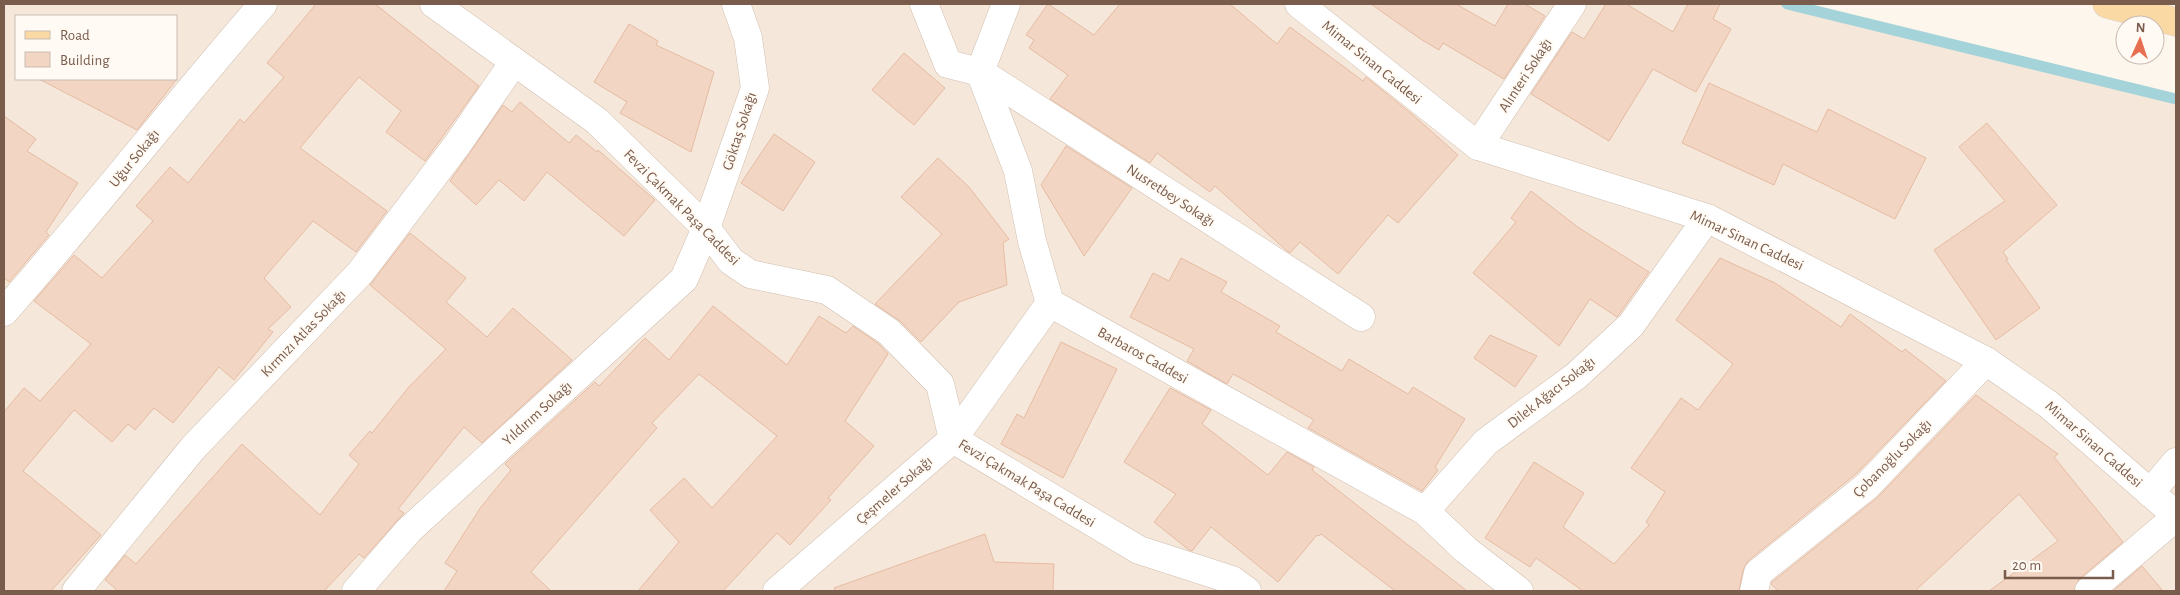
<svg xmlns="http://www.w3.org/2000/svg" width="2180" height="595" font-family="'Alegreya Sans',sans-serif">
<style>
.residential{fill:#f5e8da;fill-rule:evenodd}
.lines{fill:none;stroke-linecap:round;stroke-linejoin:round}
.stream{stroke:#a5d3da;stroke-width:11}
.building{fill:#f3d5c3;stroke:#e6bba3}
.minor-casing{stroke:#d1beb0;stroke-width:29}
.major-casing{stroke:#dad1cd;stroke-width:29}
.minor{stroke:#fff;stroke-width:28}
.major{stroke:#fbd9a5;stroke-width:28}
.labels{text-anchor:middle;stroke-width:4;stroke-linejoin:round;paint-order:stroke}
.street-label{font-size:15px;fill:#7a5c4d;stroke:#fffaf3}
</style>
<rect width="100%" height="100%" fill="#fdf6ec"/>
<path class="residential" d="M 4,4 L 1807,4 L 2176,100 L 2176,591 L 4,591 ZM 16,16 L 176,16 L 176,79 L 16,79 Z"/>
<g class="lines">
<polyline class="stream" points="1787,4 2176,99"/>
</g>
<g class="building">
<polygon points="316,4 375,4 479,86 425,161 386,132 401,111 359,77 300,148 387,211 356,252 313,221 264,278 291,307 268,329 273,332 234,380 219,367 173,423 154,408 135,430 128,424 112,442 74,410 23,471 101,535 51,591 4,591 4,412 24,388 40,401 91,344 34,301 74,255 102,278 153,221 136,206 170,167 188,183 240,119 244,123 284,77 267,63"/>
<polygon points="1048,4 1094,35 1120,4 1230,4 1277,44 1290,27 1363,81 1366,77 1413,115 1458,155 1398,223 1388,215 1338,274 1300,242 1290,253 1287,251 1215,186 1210,192 1157,153 1150,163 1050,99 1068,75 1029,48 1034,40 1026,35"/>
<polygon points="1371,4 1456,4 1495,26 1508,4 1525,4 1545,16 1504,79 1443,43 1439,50 1422,40"/>
<polygon points="1606,4 1626,4 1673,32 1688,4 1720,4 1713,19 1731,29 1696,92 1653,69 1609,141 1531,94 1572,32 1584,39"/>
<polygon points="629,24 658,41 656,45 714,72 691,152 620,113 627,102 594,82"/>
<polygon points="904,53 945,88 914,125 872,90"/>
<polygon points="39,79 177,79 137,130"/>
<polygon points="1709,83 1817,132 1828,109 1926,158 1895,219 1783,164 1774,185 1682,143"/>
<polygon points="520,102 569,143 576,135 597,152 598,150 655,200 624,236 547,172 524,201 499,180 476,205 450,181 503,105 512,112"/>
<polygon points="4,116 36,139 27,151 78,183 46,232 49,235 9,282 4,278"/>
<polygon points="1987,123 2057,205 2003,252 2008,259 2006,260 2040,308 1996,340 1934,250 2005,201 1959,147"/>
<polygon points="774,134 815,162 783,211 741,183"/>
<polygon points="1066,146 1132,188 1084,256 1041,185"/>
<polygon points="938,158 969,187 1009,239 1003,243 1007,285 959,302 921,342 900,321 875,304 942,234 901,197"/>
<polygon points="1531,191 1579,228 1649,272 1617,317 1590,299 1559,346 1473,273 1516,222 1511,218"/>
<polygon points="410,233 466,278 446,302 487,337 513,308 572,360 482,443 464,427 398,509 404,513 364,558 359,554 324,591 114,591 116,589 105,580 125,555 136,564 242,444 320,515 359,464 349,455 370,431 372,433 408,388 446,349 370,285"/>
<polygon points="1181,258 1227,282 1221,292 1280,326 1276,332 1342,371 1349,359 1408,394 1413,387 1465,419 1435,467 1438,470 1422,491 1308,428 1314,420 1248,382 1233,374 1227,384 1187,361 1194,349 1130,317 1153,273 1169,281"/>
<polygon points="1720,258 1775,283 1841,327 1850,314 1902,352 1905,349 1946,381 1856,474 1748,561 1743,570 1739,591 1583,591 1536,558 1530,567 1485,538 1534,462 1584,493 1563,527 1614,564 1649,525 1646,522 1665,492 1631,468 1681,398 1698,410 1733,364 1676,320"/>
<polygon points="713,306 787,365 819,316 846,333 853,326 879,344 888,354 845,421 874,446 828,498 831,500 790,545 777,533 723,591 638,591 679,542 650,510 684,478 712,508 777,436 699,374 652,423 657,428 531,572 551,591 444,591 457,571 445,563 481,507 511,470 505,464 595,382 599,386 645,338 669,360"/>
<polygon points="1490,335 1537,356 1515,387 1474,358"/>
<polygon points="1061,342 1117,369 1063,478 1001,444 1017,414 1024,418"/>
<polygon points="1170,388 1211,410 1202,424 1268,475 1287,452 1314,467 1312,470 1467,591 1395,591 1321,534 1319,536 1317,535 1278,582 1211,527 1192,551 1189,550 1154,522 1176,494 1124,462"/>
<polygon points="1976,395 2058,454 2054,457 2123,542 2079,579 2074,591 1989,591 2058,541 2019,494 1915,591 1778,591 1771,584 1772,582 1877,498"/>
<polygon points="985,534 994,562 1054,564 1053,591 835,591 834,588"/>
<polygon points="2142,566 2163,591 2113,591"/>
</g>
<g class="lines">
<defs>
<g id="minor">
<polyline points="434,4 597,121 706,228 731,261 750,274 827,290 889,332 940,384 953,439 1139,550 1232,580 1247,591"/>
<polyline points="924,4 948,64 980,72 1361,317"/>
<polyline points="1299,4 1478,146 1707,218 1986,361 2048,404 2176,515"/>
<polyline points="980,72 1018,171 1032,241 1050,303 1425,511 1466,550 1519,591"/>
<polyline points="980,72 1006,4"/>
<polyline points="1478,146 1572,4"/>
<path d="M 4,312 C 93,211 175,105 263,4"/>
<polyline points="2150,493 2176,462"/>
<polyline points="1425,511 1486,442 1576,376 1631,325 1707,218"/>
<polyline points="76,591 193,448 360,273 457,145 514,62"/>
<polyline points="356,591 409,530 684,279 706,228 755,88 748,38 736,4"/>
<polyline points="777,591 953,439 1050,303"/>
<polyline points="1754,591 1758,573 1867,486 1986,361"/>
<polyline points="2089,591 2176,517"/>
</g>
<polyline id="major" points="2107,4 2176,22"/>
</defs>
<use href="#minor" class="minor-casing"/>
<use href="#major" class="major-casing"/>
<use href="#minor" class="minor"/>
<use href="#major" class="major"/>
</g>
<g class="labels">
<g class="street-label">
<text transform="translate(1372 62) rotate(39)" y="5">Mimar Sinan Caddesi</text>
<text transform="translate(1525 75) rotate(-57)" y="5">Alınteri Sokağı</text>
<text transform="translate(739 131) rotate(-72)" y="5">Göktaş Sokağı</text>
<text transform="translate(134 158) rotate(-51)" y="5">Uğur Sokağı</text>
<text transform="translate(1171 195) rotate(33)" y="5">Nusretbey Sokağı</text>
<text transform="translate(682 207) rotate(45)" y="5">Fevzi Çakmak Paşa Caddesi</text>
<text transform="translate(1747 240) rotate(25)" y="5">Mimar Sinan Caddesi</text>
<text transform="translate(303 333) rotate(-46)" y="5">Kırmızı Atlas Sokağı</text>
<text transform="translate(1143 355) rotate(29)" y="5">Barbaros Caddesi</text>
<text transform="translate(1551 392) rotate(-38)" y="5">Dilek Ağacı Sokağı</text>
<text transform="translate(537 413) rotate(-42)" y="5">Yıldırım Sokağı</text>
<text transform="translate(2094 444) rotate(41)" y="5">Mimar Sinan Caddesi</text>
<text transform="translate(1892 458) rotate(-45)" y="5">Çobanoğlu Sokağı</text>
<text transform="translate(1027 483) rotate(31)" y="5">Fevzi Çakmak Paşa Caddesi</text>
<text transform="translate(894 490) rotate(-41)" y="5">Çeşmeler Sokağı</text>
</g>
</g>
<rect width="2180" height="595" fill="none" stroke="#7a5c4d" stroke-width="10"/>
<rect x="15" y="15" width="162" height="65" fill="#fffaf3" stroke="#cabbb1"/>
<rect x="25" y="31" width="25" height="8" fill="#fbd9a5" stroke="#cabbb1"/>
<text x="60" y="40" font-size="15" fill="#7a5c4d">Road</text>
<rect x="25" y="52" width="25" height="15" fill="#f3d5c3" stroke="#cabbb1"/>
<text x="60" y="65" font-size="15" fill="#7a5c4d">Building</text>
<g transform="translate(2140 40) rotate(3)"><circle r="24" fill="#fffaf3" stroke="#cabbb1"/>
<path d="M0-4L9 19L0 12L-9 19Z" fill="#e76f51"/>
<text y="-8" font-size="14" font-weight="bold" text-anchor="middle" fill="#7a5c4d">N</text>
</g>
<path d="M2005 570v8h108v-8" fill="none" stroke="#7a5c4d" stroke-width="2.5"/>
<text x="2012" y="570" font-size="15" fill="#7a5c4d" stroke="#fffaf3" stroke-width="4" paint-order="stroke">20 m</text>
</svg>
